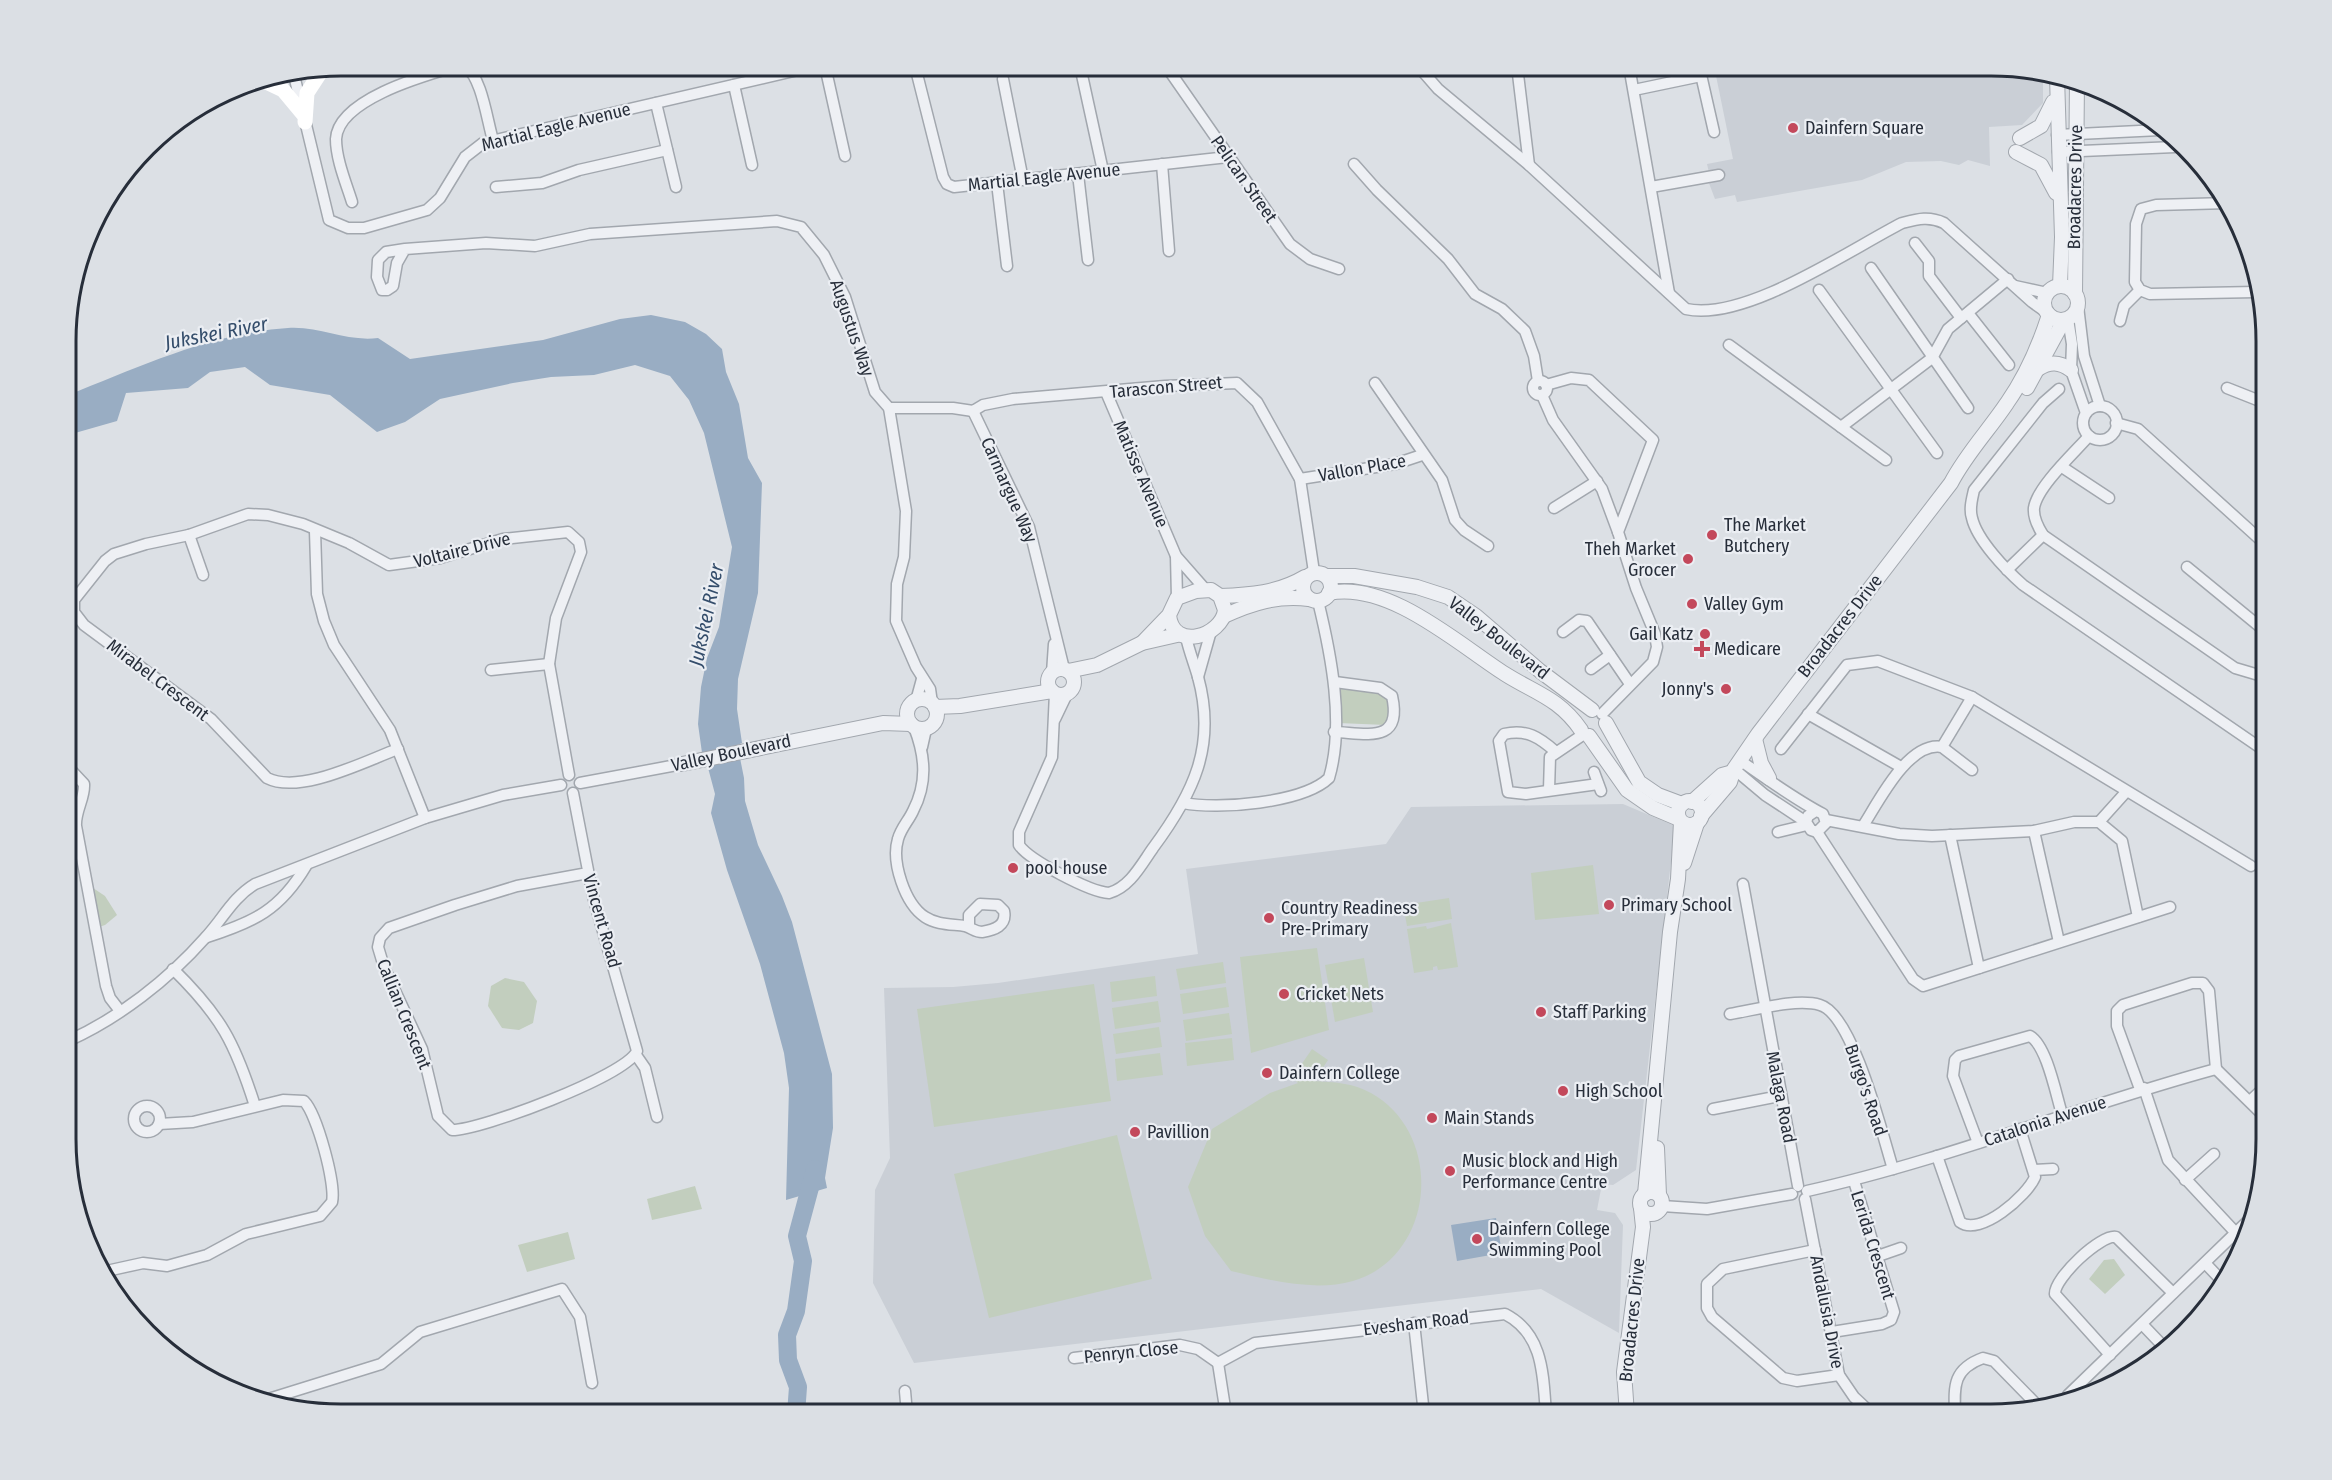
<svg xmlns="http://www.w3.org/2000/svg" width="2332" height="1480" font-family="'Fira Sans Condensed',sans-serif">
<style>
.built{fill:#cacfd6}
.green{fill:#c2cebe}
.water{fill:#99adc3}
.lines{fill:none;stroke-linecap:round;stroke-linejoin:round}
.river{stroke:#99adc3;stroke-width:18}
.minor-casing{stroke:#a2a7ae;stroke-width:13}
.tertiary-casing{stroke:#a2a7ae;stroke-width:16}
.minor{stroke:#eef0f4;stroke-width:10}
.tertiary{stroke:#eef0f4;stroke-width:14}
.secondary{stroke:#fff;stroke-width:15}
.poi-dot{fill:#c3485b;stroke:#ebeef3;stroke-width:2}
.labels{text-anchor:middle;stroke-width:4.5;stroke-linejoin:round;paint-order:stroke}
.street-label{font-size:18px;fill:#272e3a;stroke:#ebeef3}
.poi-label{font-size:18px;fill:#272e3a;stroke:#ebeef3;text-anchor:start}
.water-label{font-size:20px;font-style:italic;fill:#344d6b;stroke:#ebeef3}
.rim{fill:none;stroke:#272e3a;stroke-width:3}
</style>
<rect width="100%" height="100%" fill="#dce0e5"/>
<g class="built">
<polygon points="1714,66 1990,66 2043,75 2043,103 2022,125 1989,127 1990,166 1968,160 1959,165 1941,161 1906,162 1862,180 1737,202 1735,195 1715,199 1707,178 1710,177 1707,164 1733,159"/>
<polygon points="1623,804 1675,826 1636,1170 1613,1185 1602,1184 1597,1210 1615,1213 1623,1225 1619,1333 1541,1289 914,1363 873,1283 875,1190 890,1158 884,988 953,987 998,983 1198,954 1186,869 1386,844 1411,807"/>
</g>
<g class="green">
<polygon points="1360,685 1392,696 1386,725 1338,723 1340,686"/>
<polygon points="1593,865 1599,914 1535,920 1531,873"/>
<polygon points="93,888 105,896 117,915 105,925 93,929 85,892"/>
<polygon points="1449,898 1452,919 1407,926 1403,905"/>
<polygon points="1451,923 1458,967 1438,970 1437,966 1433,967 1433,970 1414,973 1407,929 1426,926 1427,929"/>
<polygon points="1317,948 1329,1030 1251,1053 1240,957"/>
<polygon points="1364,958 1373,1012 1335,1022 1325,965"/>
<polygon points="1223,962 1226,983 1180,990 1176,969"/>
<polygon points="1155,976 1157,996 1112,1002 1110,982"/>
<polygon points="505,978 524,982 537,1001 533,1023 519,1030 502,1028 488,1006 491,986"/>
<polygon points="1094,984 1111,1101 934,1127 917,1009"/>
<polygon points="1226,987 1229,1007 1183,1014 1180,994"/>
<polygon points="1158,1001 1161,1022 1115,1029 1112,1008"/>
<polygon points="1229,1013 1232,1034 1186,1041 1183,1020"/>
<polygon points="1159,1027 1162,1047 1116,1054 1113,1034"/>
<polygon points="1232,1038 1234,1060 1187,1066 1185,1043"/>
<path d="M 1312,1049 L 1328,1060 L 1314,1081 C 1334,1082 1353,1083 1371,1093 C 1445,1134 1436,1257 1353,1281 C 1314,1292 1269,1280 1231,1271 L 1205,1236 L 1188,1187 L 1212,1129 L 1270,1093 L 1298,1083 L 1292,1078 Z"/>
<polygon points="1160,1053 1163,1075 1117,1081 1115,1059"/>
<polygon points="1117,1135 1152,1279 989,1318 954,1174"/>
<polygon points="695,1186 702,1209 652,1220 647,1199"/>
<polygon points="568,1232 575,1259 527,1272 518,1245"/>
<polygon points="2114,1259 2125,1275 2105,1294 2089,1279 2104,1260"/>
<polygon points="570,1407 573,1414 506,1414"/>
</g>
<g class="water">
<path d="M 651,315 L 685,322 L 706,334 L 722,349 L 726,372 L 739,404 L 748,458 L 762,483 L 758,593 L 738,679 L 737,709 L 742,743 L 703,760 L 698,724 L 701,687 L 707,658 L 719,627 L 732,547 L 704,433 L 689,400 L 670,376 L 635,365 L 594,375 L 551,377 L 513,383 L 440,399 L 405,422 L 377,432 L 330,395 L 270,385 L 245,367 L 210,372 L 188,388 L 126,393 L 117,421 L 68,435 L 68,395 C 139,367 211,333 288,328 C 321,326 346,342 378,338 L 410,359 L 543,340 L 620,319 Z"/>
<polygon points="740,758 744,778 745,801 758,845 782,896 792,922 832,1074 833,1128 825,1178 827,1188 786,1200 789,1088 784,1053 760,964 727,870 711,813 715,794 707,764"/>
<polygon points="1496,1218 1502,1253 1457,1261 1451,1225"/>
</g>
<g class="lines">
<polyline class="river" points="796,1414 798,1387 788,1360 787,1335 796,1311 803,1261 797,1236 815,1169"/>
<defs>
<g id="minor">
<path d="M 465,66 C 482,77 487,121 493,140"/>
<polyline points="825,66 845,156"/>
<polyline points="915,66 943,177 947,184 954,187 1228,157"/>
<polyline points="1080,66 1103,171"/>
<polyline points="1166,66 1290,244 1310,259 1339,269"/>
<path d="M 1418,66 L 1438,89 L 1529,165 L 1686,309 C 1745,322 1849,250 1902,223 C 1918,219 1929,216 1944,223 L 2032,302 L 2046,312"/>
<polyline points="1517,66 1529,165"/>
<polyline points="1629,66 1669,293"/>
<polyline points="1699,66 1714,132"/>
<polyline points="294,75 329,220 348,228 364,228 427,210 440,198 465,157 483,143 815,66"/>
<polyline points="1003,79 1023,180"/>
<polyline points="734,85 752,165"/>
<polyline points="1634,90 1701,76"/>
<polyline points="656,103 676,187"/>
<polyline points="2057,135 2160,130"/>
<polyline points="2058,152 2175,147"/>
<polyline points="1162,164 1169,251"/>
<polyline points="1354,164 1377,190 1448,259 1475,294 1502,309 1525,331 1534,356 1538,381"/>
<polyline points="1078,174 1088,260"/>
<polyline points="997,183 1007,266"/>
<polyline points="496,187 542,183 579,170 667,150"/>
<polyline points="1651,187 1719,175"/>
<path d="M 352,202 C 346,183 336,159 336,139 C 338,99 426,75 457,66"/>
<polyline points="2228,203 2156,205 2141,209 2136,224 2135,282 2140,290 2150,294 2256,292"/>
<polyline points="1915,243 1929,261 1929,276 1961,318"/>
<polyline points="405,249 386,252 378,260 377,277 382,290 387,290 393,286 397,263 405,249 486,243 535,246 590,234 777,221 801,227 824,255 845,297 875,392 889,408 906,511 904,557 897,584 896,621 916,667 930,689 932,703"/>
<polyline points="1871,268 1968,408"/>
<polyline points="2015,286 2047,293"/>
<polyline points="1819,290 1937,453"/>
<polyline points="2078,306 2084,356 2100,406"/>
<polyline points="1968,313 2009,365"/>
<polyline points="2068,319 2072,344 2071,370 2086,413"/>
<polyline points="2120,321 2124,306 2140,290"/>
<polyline points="1729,345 1886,460"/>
<circle cx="1540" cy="388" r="7"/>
<polyline points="1375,383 1442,480 1455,520 1464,530 1488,546"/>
<polyline points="1546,385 1571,378 1589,380 1653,440 1618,532 1636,588 1655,634 1657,647 1653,662 1602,714"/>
<polyline points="2227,388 2265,403"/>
<path d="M 2059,389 L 2043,403 L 1974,490 C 1972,499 1969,509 1972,518 C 1977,540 2006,570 2023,585 L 2265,751"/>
<polyline points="1106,392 1176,556 1205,589"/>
<polyline points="1542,395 1553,420 1602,489 1618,532"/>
<circle cx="2100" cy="423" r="17"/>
<polyline points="889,408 953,408 973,411 983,405 1013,399 1165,386 1237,383 1257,402 1300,479 1314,572"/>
<polyline points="973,411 1029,527 1064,669"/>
<polyline points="2116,423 2138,429 2265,544"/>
<polyline points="1841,427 1932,358 1948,329 2008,279"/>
<path d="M 2089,436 C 2074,453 2037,487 2034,508 C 2033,518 2038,527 2043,535 L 2235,668 L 2262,676 L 2265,680"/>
<polyline points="2062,467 2109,498"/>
<polyline points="1300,479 1395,464 1422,455"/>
<polyline points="1554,508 1597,481"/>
<polyline points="315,531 317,594 324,621 334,645 390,730 425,818"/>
<polyline points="189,535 203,575"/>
<polyline points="1176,556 1177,598"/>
<polyline points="2187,567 2265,631"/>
<polyline points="2007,570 2043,535"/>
<polyline points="1563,632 1579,620 1587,621 1630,684"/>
<polyline points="1591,669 1610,655"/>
<polyline points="491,670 549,664"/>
<polyline points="1052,673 1054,644"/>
<polyline points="1198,677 1211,631"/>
<path d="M 1055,693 L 1052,757 L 1019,832 L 1019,845 C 1029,860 1090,892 1109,893 C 1130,887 1141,865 1153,848 C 1193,794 1217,746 1198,677 C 1194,663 1189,651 1186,637"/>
<polyline points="916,701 922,679"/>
<polyline points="1808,714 1901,767"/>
<polyline points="1055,719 1067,694"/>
<path d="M 914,727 C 925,755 928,782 913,811 C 909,820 901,828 898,839 C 891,862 905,904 925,917 C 937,925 952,924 965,926 C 972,928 975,932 982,932 C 994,930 1007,926 1004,911 L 998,905 L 980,904 L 969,915 L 969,927"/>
<path d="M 1334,732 C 1365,733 1403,745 1392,696 L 1380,688 L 1335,682"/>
<polyline points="922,747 926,729"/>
<polyline points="1942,747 1972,697"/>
<path d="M 398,749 C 365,761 300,795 267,778 L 211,719 L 84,625 L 74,612 L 74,600 L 105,561 L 114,554 L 146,544 L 189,535 L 248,514 L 268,515 L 303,524 L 349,543 L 389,565 L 440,558 L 503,539 L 568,532 L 579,542 L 581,552 L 556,618 L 549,664 L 569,775"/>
<polyline points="1781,749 1847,665 1878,661 1972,697 2251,866"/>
<path d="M 1556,752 C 1539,737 1527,729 1504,734 L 1499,741 L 1508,792 L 1526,794 L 1598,784"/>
<path d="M 1741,761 C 1767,779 1796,800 1823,814 L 1826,823 L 1817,832 L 1811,830 L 1806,822 L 1808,816 L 1814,812"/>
<path d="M 68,767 L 84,784 C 85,798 75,811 76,826 L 106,986 L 110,998 L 120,1011"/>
<polyline points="1734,769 1765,795 1806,822"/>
<polyline points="1594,772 1601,791"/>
<polyline points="580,783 682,764"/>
<polyline points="1549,790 1550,757 1584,734"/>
<path d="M 573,793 L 593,896 L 637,1051 C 626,1076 481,1130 452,1130 L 438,1116 L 422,1049 L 384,967 L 378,947 L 380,938 L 389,928 L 455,905 L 517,886 L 588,873"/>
<path d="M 1183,803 C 1218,810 1303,803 1329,778 C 1345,724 1331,654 1318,601"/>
<polyline points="1826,820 1899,834 1932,836 2034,831 2074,822 2099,822 2122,841 2138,917"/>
<polyline points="2099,822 2126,792"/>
<path d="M 1863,826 C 1878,803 1908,741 1942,747 L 1972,770"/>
<polyline points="2034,831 2059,942"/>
<polyline points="1778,832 1807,825"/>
<polyline points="1817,832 1913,979 1923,986 2170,907"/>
<polyline points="1950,835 1979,968"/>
<polyline points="1743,884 1798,1186"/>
<path d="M 207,937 C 254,922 280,910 306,866"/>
<path d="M 173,969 C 221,1016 235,1043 255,1106"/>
<path d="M 1730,1014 C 1755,1010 1796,998 1820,1005 C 1853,1014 1883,1137 1893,1169"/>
<path d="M 68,1041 C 119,1018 168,980 205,938 C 223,919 232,898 255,884 L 425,818 L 503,795 L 561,785"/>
<polyline points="636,1055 645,1068 657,1117"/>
<polyline points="2216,1069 2265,1117"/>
<polyline points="2144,1088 2168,1160 2236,1233"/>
<polyline points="2140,1089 2117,1026 2117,1011 2123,1005 2192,983 2203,983 2209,991 2216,1069"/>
<polyline points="2250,1101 2265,1087"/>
<circle cx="147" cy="1119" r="13"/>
<polyline points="1713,1109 1780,1096"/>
<path d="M 1978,1143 L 1953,1076 L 1955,1060 L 1959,1056 L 2030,1036 C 2047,1046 2056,1095 2062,1114"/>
<path d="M 1937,1156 L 1960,1222 C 1980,1237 2027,1196 2035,1177 L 2020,1129"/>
<polyline points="2034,1170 2053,1169"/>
<polyline points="2185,1180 2214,1154"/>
<path d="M 1807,1191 C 1946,1160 2079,1106 2216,1069"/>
<polyline points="1805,1199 1839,1375 1854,1397 1871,1413"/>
<polyline points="1662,1206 1707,1209 1792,1194"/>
<polyline points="1815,1250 1723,1269 1707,1284 1707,1308 1712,1317 1783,1378 1797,1381 1839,1375"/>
<polyline points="1878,1256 1901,1248"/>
<polyline points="2205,1263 2224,1283"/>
<path d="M 102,1272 L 143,1263 L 167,1266 L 207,1255 L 246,1234 L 320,1216 L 332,1202 C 336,1184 317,1114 304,1101 L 283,1100 L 193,1122 L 159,1124"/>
<polyline points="1414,1323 1424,1414"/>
<polyline points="2142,1324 2162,1345"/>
<polyline points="1832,1332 1882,1324 1891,1320 1894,1312 1854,1181"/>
<path d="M 2110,1355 L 2055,1294 C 2054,1278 2101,1234 2116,1237 L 2173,1293"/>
<polyline points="1074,1358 1180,1345 1198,1349 1218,1363"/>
<path d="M 1218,1363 L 1255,1343 L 1505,1314 C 1544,1334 1543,1376 1546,1414"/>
<polyline points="1218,1363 1226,1414"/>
<polyline points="905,1391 907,1414"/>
<polyline points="2068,1395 2253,1216"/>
<polyline points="262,1401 381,1364 420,1332 562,1289 580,1317 592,1383"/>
<path d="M 1955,1413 C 1954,1386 1953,1369 1983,1358 L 1994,1361 L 2037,1405"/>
</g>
<g id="tertiary">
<polyline points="2057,77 2062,237 2060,286"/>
<polyline points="2020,138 2041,126 2053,102"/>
<polyline points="2016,152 2041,165 2056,193"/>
<circle cx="2061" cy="303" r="17"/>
<polyline points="2075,294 2077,80"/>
<path d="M 2038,369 C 2050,361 2060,362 2071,370"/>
<polyline points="2027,388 2064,320"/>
<circle cx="1317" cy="587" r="14"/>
<polyline points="1327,576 1354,576 1417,587 1448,597 1476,616 1540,671 1592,710"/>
<path d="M 1329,593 C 1389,581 1458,644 1505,674 C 1535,693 1559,698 1581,730"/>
<path d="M 1220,596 C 1250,595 1278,593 1305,577"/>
<path d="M 1224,616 C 1252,603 1278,595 1309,599"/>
<path d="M 1142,643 L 1169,615 L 1177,598 L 1196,591 L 1211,590 L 1220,596 L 1225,610 C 1222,636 1173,652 1169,615"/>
<circle cx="1061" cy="682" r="13"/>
<polyline points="1068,671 1097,665 1142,643 1177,635"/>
<circle cx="922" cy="714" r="15"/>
<polyline points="935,707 960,706 1052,691"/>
<polyline points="1606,723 1639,782 1658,795 1682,804"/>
<polyline points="1589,736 1627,790 1653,808 1679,819"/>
<polyline points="1755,739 1761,763 1769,778"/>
<polyline points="682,764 883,723 911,724"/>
<circle cx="1690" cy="813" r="12"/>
<polyline points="1692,802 1722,775 1733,772"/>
<path d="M 1701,816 L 1730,782 L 1734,769 L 1758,734 L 1951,483 C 1966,454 1989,430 2007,403 C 2026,376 2039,346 2049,315"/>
<polyline points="1684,863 1697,823"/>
<polyline points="1657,1148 1659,1195"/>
<circle cx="1651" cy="1203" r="11"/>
<polyline points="1645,1194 1670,932 1678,879 1681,822"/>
<polyline points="1627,1414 1624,1372 1643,1227 1641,1208"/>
</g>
</defs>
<use href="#minor" class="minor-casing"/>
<use href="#tertiary" class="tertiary-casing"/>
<use href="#minor" class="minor"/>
<use href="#tertiary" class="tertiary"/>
<g class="secondary">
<polyline points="264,81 283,90 303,114"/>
<polyline points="305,122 307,93 322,70"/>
</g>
</g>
<g class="poi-dot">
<circle cx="1793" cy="128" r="6"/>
<circle cx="1712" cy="535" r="6"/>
<circle cx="1688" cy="559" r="6"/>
<circle cx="1692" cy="604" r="6"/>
<circle cx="1705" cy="634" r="6"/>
<path d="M1699 640h6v6h6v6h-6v6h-6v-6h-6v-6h6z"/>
<circle cx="1726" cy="689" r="6"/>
<circle cx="1013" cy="868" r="6"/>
<circle cx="1609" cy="905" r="6"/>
<circle cx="1269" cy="918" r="6"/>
<circle cx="1284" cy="994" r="6"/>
<circle cx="1541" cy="1012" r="6"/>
<circle cx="1267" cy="1073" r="6"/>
<circle cx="1563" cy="1091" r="6"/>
<circle cx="1432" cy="1118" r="6"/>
<circle cx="1135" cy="1132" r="6"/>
<circle cx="1450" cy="1171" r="6"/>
<circle cx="1477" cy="1239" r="6"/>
</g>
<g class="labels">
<g class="street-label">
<text transform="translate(556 127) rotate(-14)" y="6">Martial Eagle Avenue</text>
<text transform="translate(1044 177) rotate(-6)" y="6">Martial Eagle Avenue</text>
<text transform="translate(1244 179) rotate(55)" y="6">Pelican Street</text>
<text transform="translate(2075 187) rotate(-89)" y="6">Broadacres Drive</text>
<text transform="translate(852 328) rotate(71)" y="6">Augustus Way</text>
<text transform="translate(1166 387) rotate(-5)" y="6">Tarascon Street</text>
<text transform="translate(1362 468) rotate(-10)" y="6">Vallon Place</text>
<text transform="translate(1141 474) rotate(67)" y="6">Matisse Avenue</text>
<text transform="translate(1009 490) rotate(66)" y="6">Carmargue Way</text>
<text transform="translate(462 550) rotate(-14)" y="6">Voltaire Drive</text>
<text transform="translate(1840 626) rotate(-52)" y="6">Broadacres Drive</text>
<text transform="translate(1499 638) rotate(38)" y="6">Valley Boulevard</text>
<text transform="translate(158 680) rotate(37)" y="6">Mirabel Crescent</text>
<text transform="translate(731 753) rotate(-12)" y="6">Valley Boulevard</text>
<text transform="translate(602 921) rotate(74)" y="6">Vincent Road</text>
<text transform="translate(404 1014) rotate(68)" y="6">Callian Crescent</text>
<text transform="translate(1866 1090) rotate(71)" y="6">Burgo's Road</text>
<text transform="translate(1781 1097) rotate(79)" y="6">Malaga Road</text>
<text transform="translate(2045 1121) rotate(-18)" y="6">Catalonia Avenue</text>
<text transform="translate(1873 1245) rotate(73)" y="6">Lerida Crescent</text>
<text transform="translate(1827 1312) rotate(79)" y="6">Andalusia Drive</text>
<text transform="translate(1632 1320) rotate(-84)" y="6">Broadacres Drive</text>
<text transform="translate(1416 1323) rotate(-7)" y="6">Evesham Road</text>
<text transform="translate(1131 1352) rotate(-6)" y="6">Penryn Close</text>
</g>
<g class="poi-label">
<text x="1805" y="134">Dainfern Square</text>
<text x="1724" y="531">The Market<tspan x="1724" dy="21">Butchery</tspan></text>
<text x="1676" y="555" text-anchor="end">Theh Market<tspan x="1676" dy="21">Grocer</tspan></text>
<text x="1704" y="610">Valley Gym</text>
<text x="1693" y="640" text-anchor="end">Gail Katz</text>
<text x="1714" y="655">Medicare</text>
<text x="1714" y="695" text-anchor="end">Jonny's</text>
<text x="1025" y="874">pool house</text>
<text x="1621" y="911">Primary School</text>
<text x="1281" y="914">Country Readiness<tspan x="1281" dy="21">Pre-Primary</tspan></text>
<text x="1296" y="1000">Cricket Nets</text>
<text x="1553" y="1018">Staff Parking</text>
<text x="1279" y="1079">Dainfern College</text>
<text x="1575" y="1097">High School</text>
<text x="1444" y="1124">Main Stands</text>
<text x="1147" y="1138">Pavillion</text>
<text x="1462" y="1167">Music block and High<tspan x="1462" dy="21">Performance Centre</tspan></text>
<text x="1489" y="1235">Dainfern College<tspan x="1489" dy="21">Swimming Pool</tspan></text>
</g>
<g class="water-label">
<text transform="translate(216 333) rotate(-11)" y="7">Jukskei River</text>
<text transform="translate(706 615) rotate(-78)" y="7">Jukskei River</text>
</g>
</g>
<path d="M0 0H2332V1480H0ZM341 76H1991A265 265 0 0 1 2256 341V1139A265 265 0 0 1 1991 1404H341A265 265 0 0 1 76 1139V341A265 265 0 0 1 341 76Z" fill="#dbdfe4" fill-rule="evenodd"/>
<path class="rim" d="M341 76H1991A265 265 0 0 1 2256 341V1139A265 265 0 0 1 1991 1404H341A265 265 0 0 1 76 1139V341A265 265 0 0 1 341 76Z"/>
</svg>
